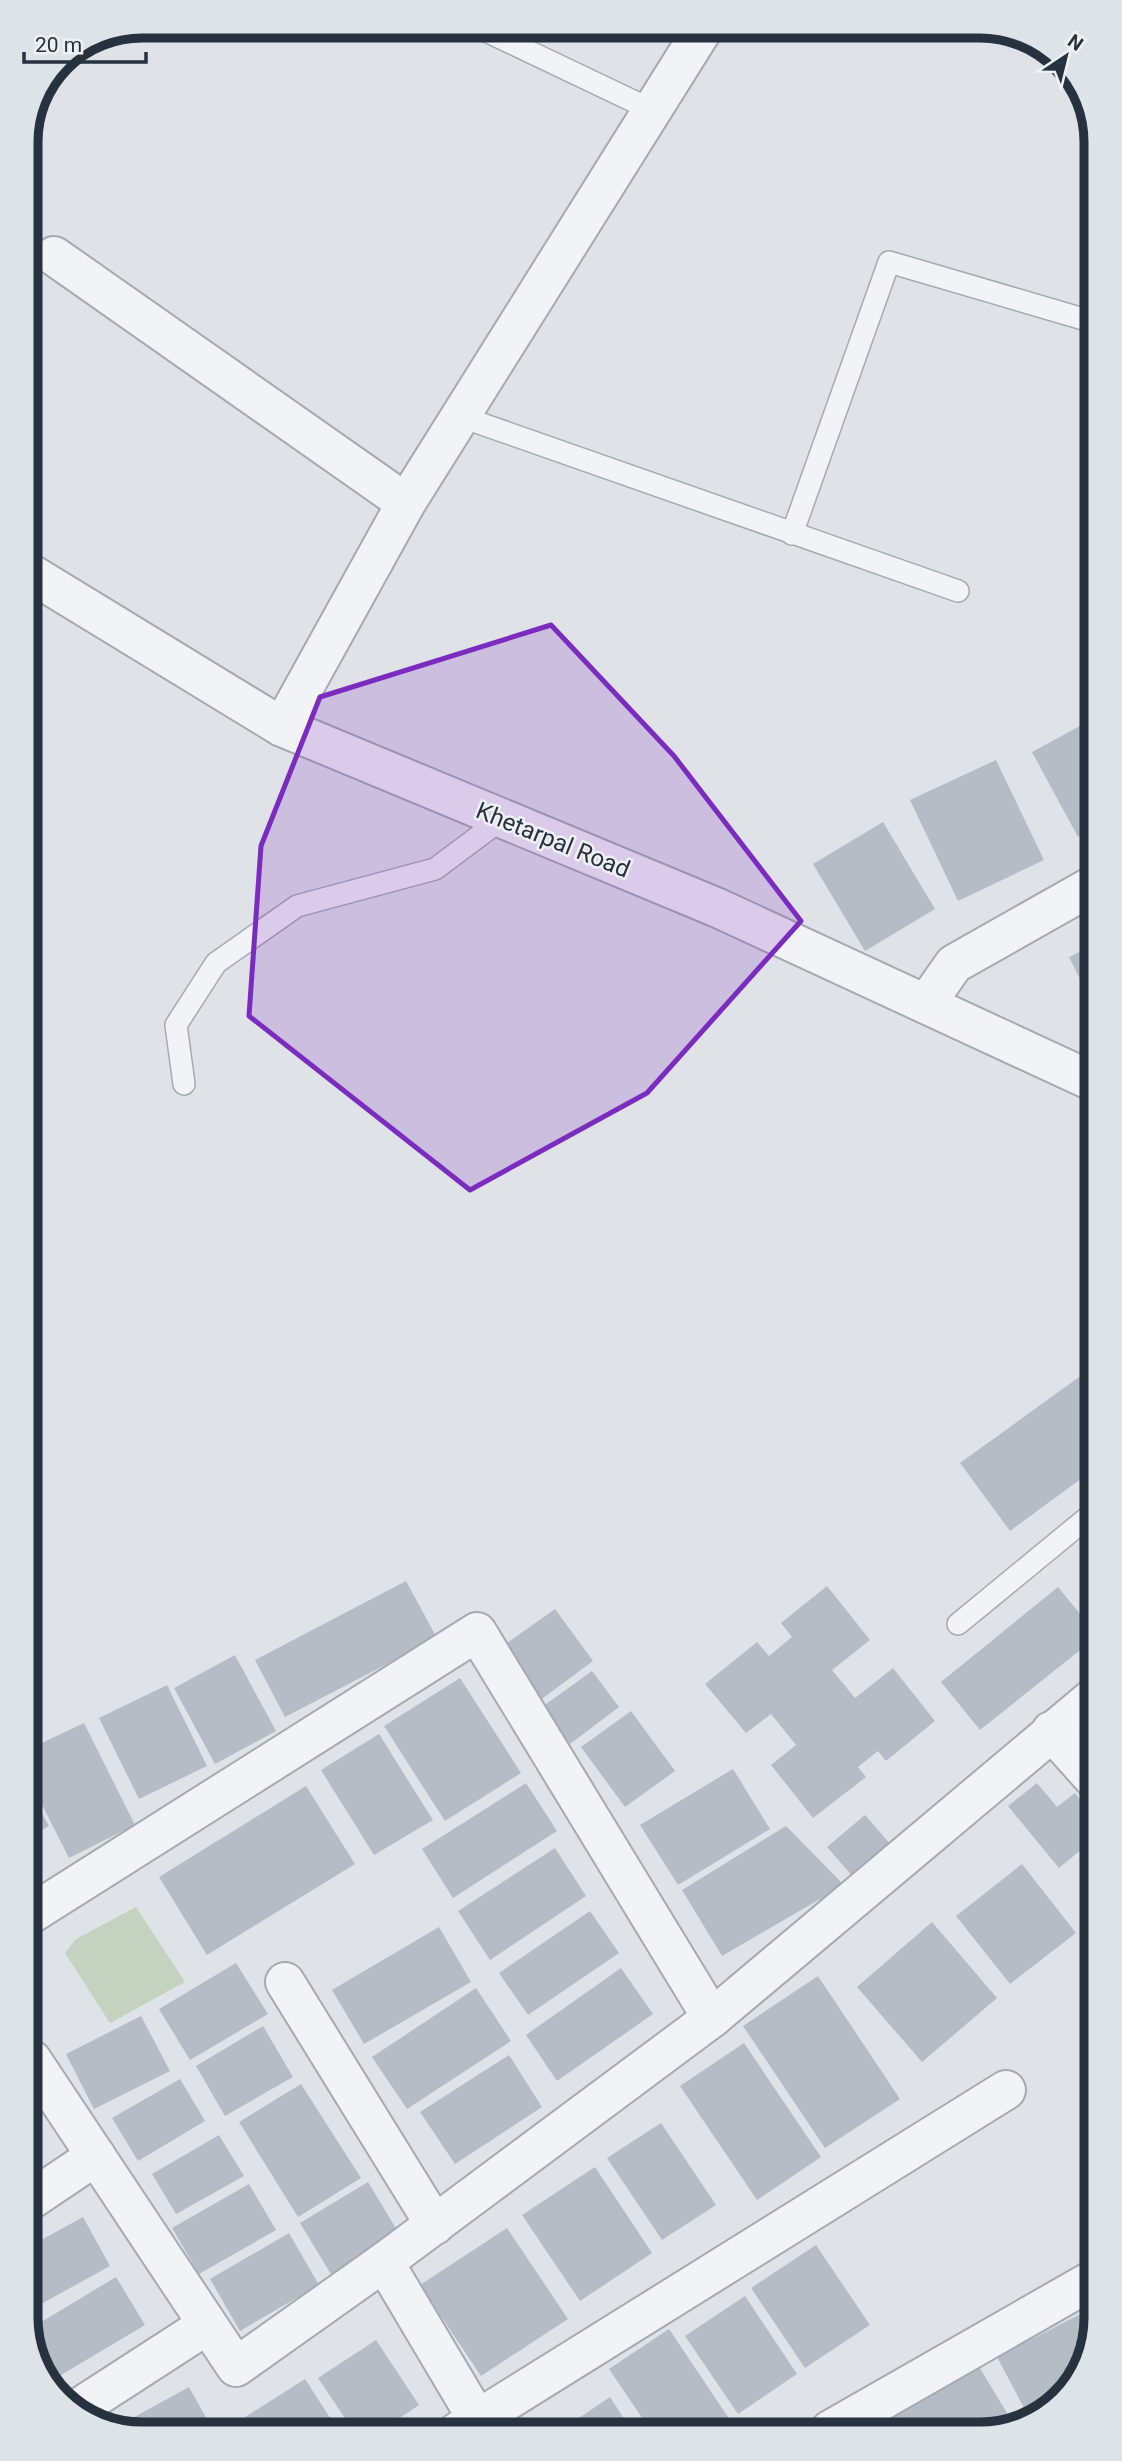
<svg xmlns="http://www.w3.org/2000/svg" width="1122" height="2461" font-family="Roboto,sans-serif">
<style>
.green{fill:#c5d2c0}
.building{fill:#b6bcc5}
.lines{fill:none;stroke-linecap:round;stroke-linejoin:round}
.service-casing{stroke:#a4aab2;stroke-width:24}
.minor-casing{stroke:#a4aab2;stroke-width:42}
.service{stroke:#f2f3f6;stroke-width:21}
.minor{stroke:#f2f3f6;stroke-width:38}
.marked{fill:#7b2cbf;fill-opacity:0.2;stroke:#7b2cbf;stroke-width:5;stroke-linejoin:round}
.labels{text-anchor:middle;stroke-width:5;stroke-linejoin:round;paint-order:stroke}
.street-label{font-size:24px;fill:#28313f;stroke:#eef2f6}
.rim{fill:none;stroke:#28313f;stroke-width:9}
</style>
<rect width="100%" height="100%" fill="#dfe3e8"/>
<polygon class="green" points="136,1907 185,1982 110,2023 65,1953 76,1939"/>
<g class="building">
<polygon points="1091,720 1091,830 1078,837 1032,752"/>
<polygon points="996,760 1044,860 958,901 910,800"/>
<polygon points="883,822 935,909 865,951 813,864"/>
<polygon points="1092,946 1092,1003 1069,957"/>
<polygon points="1093,1367 1093,1470 1010,1531 960,1463"/>
<polygon points="406,1581 437,1638 285,1717 255,1660"/>
<polygon points="827,1586 870,1640 832,1670 855,1698 893,1668 935,1721 886,1761 878,1751 858,1767 866,1777 813,1818 771,1765 796,1745 771,1714 746,1733 705,1684 757,1642 769,1656 792,1637 781,1623"/>
<polygon points="1058,1587 1094,1631 1094,1639 980,1730 941,1682"/>
<polygon points="555,1609 593,1661 539,1701 500,1648"/>
<polygon points="235,1655 276,1731 215,1764 174,1688"/>
<polygon points="592,1671 619,1707 570,1744 542,1707"/>
<polygon points="460,1678 521,1773 445,1821 384,1726"/>
<polygon points="167,1685 207,1766 139,1799 99,1718"/>
<polygon points="631,1711 675,1771 625,1807 581,1747"/>
<polygon points="84,1723 135,1825 69,1858 31,1783 31,1748"/>
<polygon points="379,1734 433,1820 374,1855 321,1770"/>
<polygon points="1094,1736 1094,1753 1085,1743"/>
<polygon points="733,1769 770,1829 678,1885 640,1825"/>
<polygon points="526,1783 557,1831 453,1898 422,1849"/>
<polygon points="1037,1783 1057,1807 1075,1793 1094,1817 1094,1839 1059,1868 1008,1806"/>
<polygon points="306,1786 355,1864 207,1955 159,1877"/>
<polygon points="31,1793 49,1826 31,1836"/>
<polygon points="865,1815 892,1846 854,1878 827,1847"/>
<polygon points="786,1826 844,1885 722,1956 682,1890"/>
<polygon points="555,1848 586,1896 490,1960 458,1911"/>
<polygon points="1022,1864 1076,1933 1010,1984 956,1916"/>
<polygon points="1094,1881 1095,1900 1095,1903 1083,1889"/>
<polygon points="590,1911 619,1953 528,2015 499,1973"/>
<polygon points="932,1922 997,1998 922,2062 857,1987"/>
<polygon points="439,1927 471,1982 364,2044 332,1990"/>
<polygon points="236,1963 268,2014 190,2060 159,2009"/>
<polygon points="621,1968 653,2014 557,2081 526,2035"/>
<polygon points="818,1976 900,2099 825,2148 743,2026"/>
<polygon points="476,1988 511,2041 407,2109 372,2057"/>
<polygon points="141,2016 170,2071 94,2109 66,2054"/>
<polygon points="263,2026 293,2077 225,2116 196,2066"/>
<polygon points="744,2043 821,2157 757,2200 680,2086"/>
<polygon points="509,2055 542,2107 455,2164 420,2112"/>
<polygon points="180,2079 205,2121 138,2161 112,2118"/>
<polygon points="301,2084 361,2178 298,2217 239,2122"/>
<polygon points="661,2123 716,2205 662,2240 607,2158"/>
<polygon points="219,2135 244,2176 176,2214 152,2174"/>
<polygon points="595,2167 652,2253 580,2301 522,2215"/>
<polygon points="368,2182 400,2235 332,2276 300,2223"/>
<polygon points="249,2184 276,2230 199,2274 172,2228"/>
<polygon points="83,2217 110,2266 32,2309 32,2245"/>
<polygon points="507,2228 568,2319 481,2376 420,2285"/>
<polygon points="289,2233 319,2285 240,2331 210,2279"/>
<polygon points="816,2245 870,2325 805,2368 751,2288"/>
<polygon points="116,2277 145,2325 51,2381 33,2356 33,2327"/>
<polygon points="745,2296 797,2374 738,2414 685,2336"/>
<polygon points="1096,2306 1096,2318 1076,2383 1030,2419 997,2357"/>
<polygon points="669,2329 736,2429 733,2430 651,2431 609,2369"/>
<polygon points="376,2340 419,2405 377,2433 355,2433 318,2378"/>
<polygon points="978,2365 1016,2428 888,2429 883,2421"/>
<polygon points="305,2379 340,2433 251,2434 242,2419"/>
<polygon points="189,2387 214,2432 210,2434 135,2434 116,2427"/>
<polygon points="610,2397 632,2431 558,2432"/>
</g>
<g class="lines">
<defs>
<g id="service">
<polyline points="486,31 654,111"/>
<polyline points="462,417 958,591"/>
<polyline points="792,534 889,262 1090,321"/>
<polyline points="184,1084 176,1025 216,963 297,906 435,869 502,819"/>
<polyline points="958,1624 1093,1513"/>
</g>
<g id="minor">
<polyline points="54,256 406,503"/>
<polyline points="28,572 282,727 718,908 1092,1081"/>
<polyline points="282,727 406,503 703,29"/>
<polyline points="926,1004 954,964 1092,886"/>
<polyline points="1051,1731 1094,1779"/>
<polyline points="31,1914 477,1632 712,2018"/>
<polyline points="285,1982 435,2225"/>
<polyline points="32,2060 236,2367 384,2262"/>
<polyline points="32,2199 96,2156"/>
<polyline points="74,2411 207,2325"/>
<polyline points="830,2430 1096,2278"/>
<polyline points="457,2432 1006,2090"/>
<polyline points="485,2432 384,2262 712,2018 1094,1697"/>
</g>
</defs>
<use href="#service" class="service-casing"/>
<use href="#minor" class="minor-casing"/>
<use href="#service" class="service"/>
<use href="#minor" class="minor"/>
</g>
<path class="marked" d="M 551,625 L 674,756 L 801,921 L 647,1093 L 470,1190 L 249,1016 L 261,846 L 320,697 Z"/>
<g class="labels">
<g class="street-label">
<text transform="translate(553 840) rotate(22)" y="8">Khetarpal Road</text>
</g>
</g>
<path d="M0 0H1122V2461H0ZM142 38H980A104 104 0 0 1 1084 142V2318A104 104 0 0 1 980 2422H142A104 104 0 0 1 38 2318V142A104 104 0 0 1 142 38Z" fill="#dee3e7" fill-rule="evenodd"/>
<path class="rim" d="M142 38H980A104 104 0 0 1 1084 142V2318A104 104 0 0 1 980 2422H142A104 104 0 0 1 38 2318V142A104 104 0 0 1 142 38Z"/>
<g transform="translate(1066 56) rotate(35)" stroke="#eef2f6" stroke-width="5" paint-order="stroke">
<path d="M0-5L12 26L0 18L-12 26Z" fill="#28313f"/>
<text y="-10" font-size="19" font-weight="bold" text-anchor="middle" fill="#28313f">N</text>
</g>
<path d="M24 52v10h122v-10" fill="none" stroke="#28313f" stroke-width="3.5"/>
<text x="35" y="52" font-size="21" fill="#28313f" stroke="#eef2f6" stroke-width="5" paint-order="stroke">20 m</text>
</svg>
